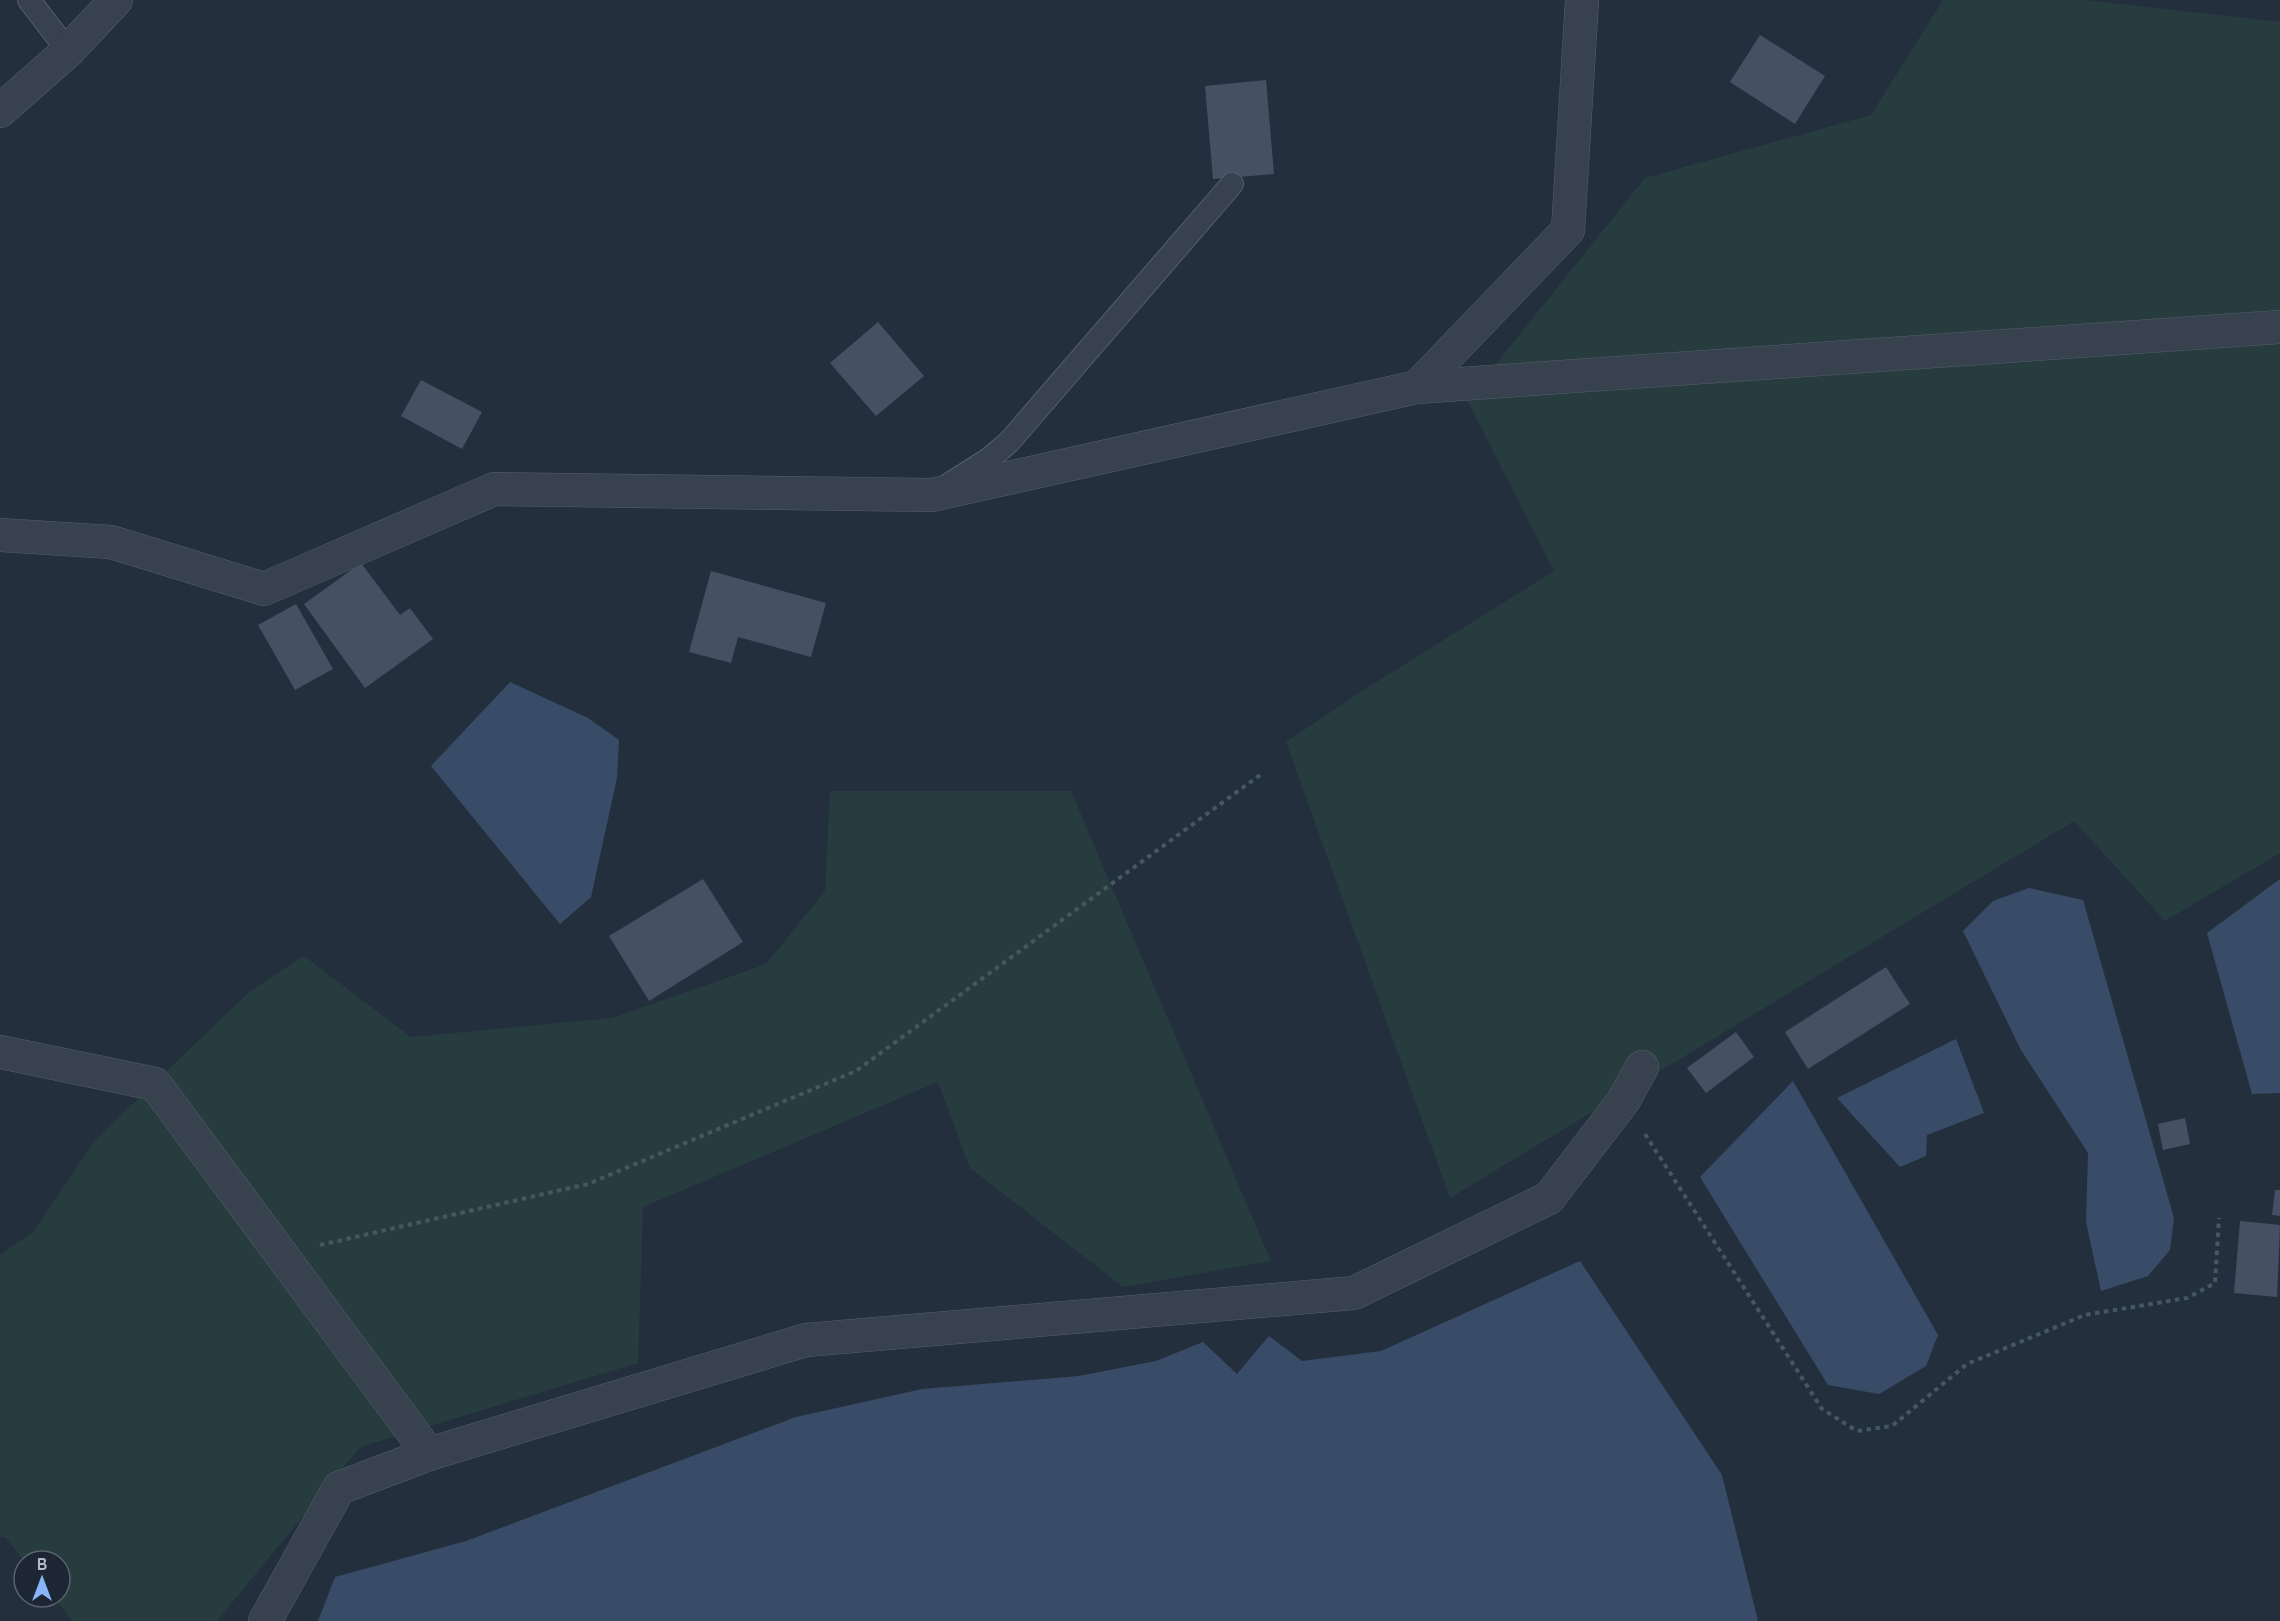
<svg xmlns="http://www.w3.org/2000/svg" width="2280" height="1621" font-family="Quicksand,sans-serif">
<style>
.green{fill:#263c3f}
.water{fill:#394c67}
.building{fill:#455162}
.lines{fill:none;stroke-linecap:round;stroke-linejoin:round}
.service-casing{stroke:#565f6c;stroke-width:24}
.minor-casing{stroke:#565f6c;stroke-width:34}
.path{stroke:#44595c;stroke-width:4;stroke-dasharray:4.5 4.5;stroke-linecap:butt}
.service{stroke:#38414e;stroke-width:22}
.minor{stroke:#38414e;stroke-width:33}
</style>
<rect width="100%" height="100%" fill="#242f3e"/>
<g class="green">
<polygon points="1943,0 2085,0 2280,22 2280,853 2165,921 2074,821 1450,1198 1286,742 1365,689 1554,571 1467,400 1645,178 1871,115"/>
<polygon points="830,791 1071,791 1271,1261 1123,1287 970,1168 938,1082 643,1207 638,1363 360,1447 217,1621 73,1621 53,1597 60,1597 60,1561 24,1561 5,1537 0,1537 0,1255 34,1231 95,1140 249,992 304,956 411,1037 612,1018 766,964 825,891"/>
</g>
<g class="water">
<polygon points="510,682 588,718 619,740 617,778 591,897 560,924 431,766"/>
<polygon points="2280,879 2280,1093 2252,1094 2207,933"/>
<polygon points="2029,888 2083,900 2174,1218 2170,1250 2148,1276 2101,1291 2086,1222 2088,1153 2021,1050 1963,931 1993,901"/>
<polygon points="1956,1039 1984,1113 1927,1135 1926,1156 1900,1167 1837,1098"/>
<polygon points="1793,1081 1938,1335 1926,1366 1879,1394 1828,1385 1700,1177"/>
<polygon points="1580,1261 1722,1475 1758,1621 318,1621 335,1577 466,1541 796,1417 922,1389 1079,1376 1156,1361 1203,1342 1237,1374 1269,1336 1302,1361 1381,1351"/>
</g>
<g class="building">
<polygon points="1760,35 1825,76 1795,124 1730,82"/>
<polygon points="1266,80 1274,174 1213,179 1205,86"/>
<polygon points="878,322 924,376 876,416 830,363"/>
<polygon points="421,380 482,412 462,449 401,416"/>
<polygon points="361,563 400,615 410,608 433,639 365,688 304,604"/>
<polygon points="711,571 826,603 811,657 738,637 731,663 689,652"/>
<polygon points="296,604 333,669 295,690 258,625"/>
<polygon points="703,879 743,942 649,1001 609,936"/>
<polygon points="1886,967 1910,1004 1808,1069 1785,1032"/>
<polygon points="1736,1032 1754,1057 1706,1093 1687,1068"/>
<polygon points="2185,1118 2190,1144 2163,1150 2158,1124"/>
<polygon points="2275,1190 2280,1190 2280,1216 2272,1215"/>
<polygon points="2240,1221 2280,1225 2277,1297 2234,1293"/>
</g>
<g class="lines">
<defs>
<g id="service">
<polyline points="29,0 68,51"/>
<polyline points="948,485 989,459 1009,442 1232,184"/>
</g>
<g id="minor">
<polyline points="0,111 68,51 116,0"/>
<polyline points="1417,387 1568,230 1582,0"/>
<polyline points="0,535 111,542 264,589 494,489 932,495 1417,387 2280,327"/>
<polyline points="0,1052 155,1084 429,1454"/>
<polyline points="265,1621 339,1488 429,1454 806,1340 1354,1293 1549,1198 1624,1100 1642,1067"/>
</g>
</defs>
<use href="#service" class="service-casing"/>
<use href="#minor" class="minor-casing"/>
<g class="path">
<polyline points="1645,1134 1822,1409 1857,1431 1892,1426 1967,1364 2085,1315 2187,1298 2215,1283 2219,1218"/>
<polyline points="320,1245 588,1184 856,1071 1260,775"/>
</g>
<use href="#service" class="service"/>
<use href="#minor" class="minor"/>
</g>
<g transform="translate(42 1579)"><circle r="28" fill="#1d2633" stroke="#59626f" stroke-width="1.5"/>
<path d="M0-4.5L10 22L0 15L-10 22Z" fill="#8ab4f8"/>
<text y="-9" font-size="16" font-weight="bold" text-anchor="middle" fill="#b4bcc9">B</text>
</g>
</svg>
